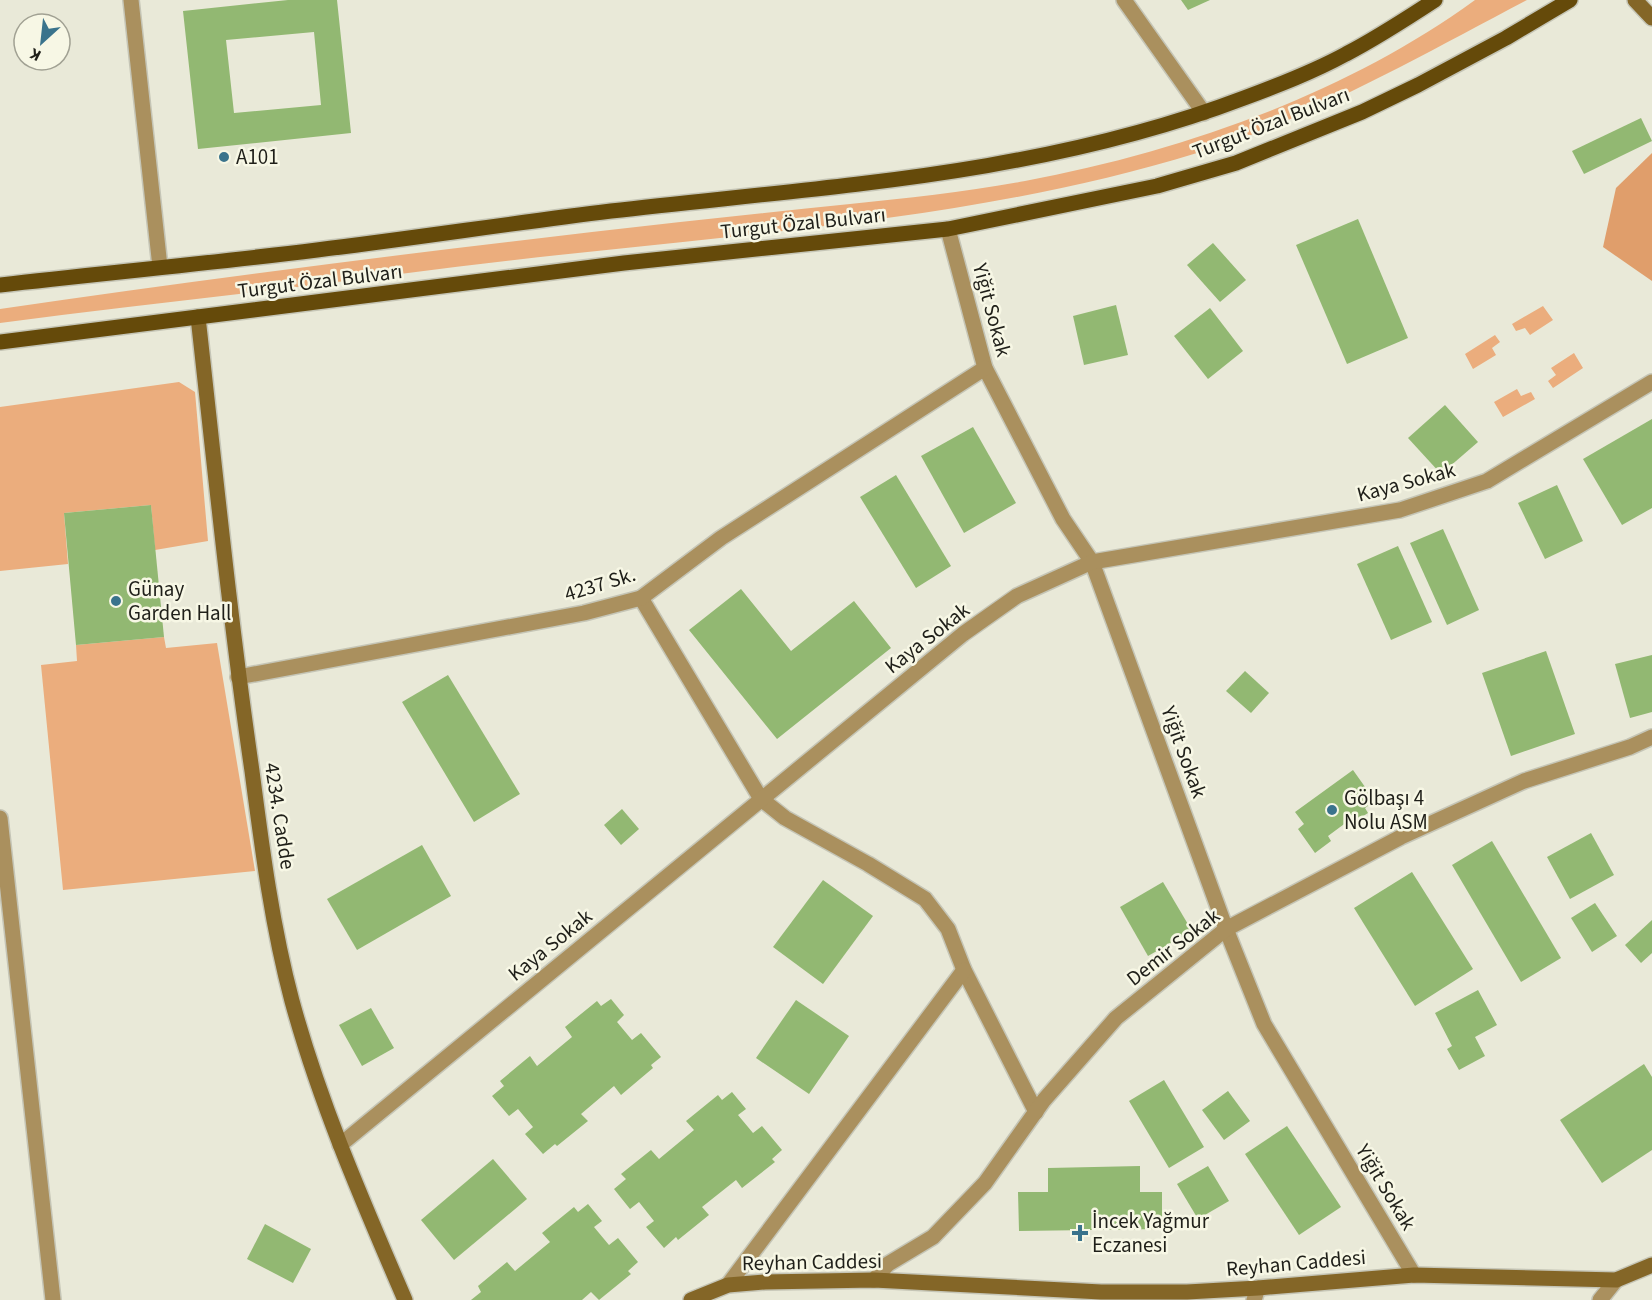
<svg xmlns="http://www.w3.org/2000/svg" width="1652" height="1300" font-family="'Source Sans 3',sans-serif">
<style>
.green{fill:#ebad7d}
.forest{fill:#e09e6b}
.building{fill:#92b872;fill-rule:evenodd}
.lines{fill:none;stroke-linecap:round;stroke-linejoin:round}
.street-casing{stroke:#c5c5b6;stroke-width:18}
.secondary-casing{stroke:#c5c5b6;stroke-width:18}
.primary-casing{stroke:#c5c5b6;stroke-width:18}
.street{stroke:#aa905e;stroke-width:15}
.secondary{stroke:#846627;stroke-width:15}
.primary{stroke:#654a0a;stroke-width:15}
.poi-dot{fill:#3a738c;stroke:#f7f7e5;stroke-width:2}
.labels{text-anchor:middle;stroke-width:5;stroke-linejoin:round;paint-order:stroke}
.street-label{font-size:21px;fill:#1f1f19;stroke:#f7f7e5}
.poi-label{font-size:21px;fill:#1f1f19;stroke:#f7f7e5;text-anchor:start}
</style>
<rect width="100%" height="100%" fill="#e9e9d8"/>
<g class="green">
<path d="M 1475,0 L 1527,0 C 1420,56 1314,118 1197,153 C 1002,213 799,229 597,251 C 497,261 398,274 298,287 C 199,299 99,310 0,323 L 0,309 C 197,280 394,255 592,232 C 678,222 764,213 850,204 C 909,198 967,192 1025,181 C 1183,151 1344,95 1475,0 Z"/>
<polygon points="1543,306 1553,320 1530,335 1525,328 1516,331 1512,324"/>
<polygon points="1495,335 1500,342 1492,348 1496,355 1473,369 1465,354"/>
<polygon points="1574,353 1583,368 1553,388 1548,381 1556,375 1551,368"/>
<polygon points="179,382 195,392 208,541 155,550 151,505 64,513 68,564 0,571 0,407"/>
<polygon points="1517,389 1521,396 1531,392 1535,399 1503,417 1494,402"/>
<polygon points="164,637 166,648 217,643 255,871 63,890 41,665 77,661 76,645"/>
</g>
<polygon class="forest" points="1652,153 1652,281 1603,247 1616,188"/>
<g class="building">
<path d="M 288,0 L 337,0 L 351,133 L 198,149 L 183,11 ZM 314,32 L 321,105 L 234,113 L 226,40 Z"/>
<polygon points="1181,0 1210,0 1188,10"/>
<polygon points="1641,118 1652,141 1584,174 1572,151"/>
<polygon points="1358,219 1408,338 1347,364 1296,245"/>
<polygon points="1213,243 1246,280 1220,302 1187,265"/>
<polygon points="1116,305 1128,355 1084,365 1073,316"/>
<polygon points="1210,308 1243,351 1208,379 1174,336"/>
<polygon points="1445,405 1478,442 1441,474 1408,438"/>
<polygon points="1652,419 1652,508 1622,525 1583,459"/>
<polygon points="973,427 1016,503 964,533 921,456"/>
<polygon points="896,475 951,566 916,588 860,497"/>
<polygon points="1557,485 1583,541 1545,559 1518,503"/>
<polygon points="151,505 164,637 76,645 64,513"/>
<polygon points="1443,529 1479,610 1447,625 1410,543"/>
<polygon points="1398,546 1432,622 1391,640 1357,564"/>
<polygon points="741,589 791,651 854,601 891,648 777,739 689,630"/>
<polygon points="1546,651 1575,734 1511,756 1482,673"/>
<polygon points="1652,655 1652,712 1630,718 1615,664"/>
<polygon points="1245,671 1269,693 1251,713 1226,691"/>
<polygon points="448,675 520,794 474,822 402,702"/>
<polygon points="1353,770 1375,801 1365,808 1368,813 1357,820 1355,816 1328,836 1331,841 1315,853 1298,829 1304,824 1295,812"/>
<polygon points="622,809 639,829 621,845 604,825"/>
<polygon points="1591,833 1614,875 1570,899 1547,857"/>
<polygon points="1492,841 1561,958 1521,982 1452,865"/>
<polygon points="422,845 451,896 357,950 327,899"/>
<polygon points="1412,872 1473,969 1415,1006 1354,908"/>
<polygon points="823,880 873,916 823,984 773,947"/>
<polygon points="1163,882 1192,931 1148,956 1120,907"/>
<polygon points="1595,903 1617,936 1592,952 1571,918"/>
<polygon points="1652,920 1652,953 1641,963 1625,945"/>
<polygon points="1478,990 1497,1025 1475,1037 1485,1056 1459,1070 1447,1049 1452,1046 1435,1013"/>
<polygon points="611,999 624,1015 617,1022 632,1040 641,1033 661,1057 651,1065 653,1068 621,1095 614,1086 581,1114 588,1121 557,1146 555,1144 543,1154 525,1134 533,1127 518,1109 509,1116 492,1096 504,1086 500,1081 530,1056 537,1066 572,1037 565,1027 597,1001 601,1006"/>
<polygon points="796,1000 849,1036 809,1094 756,1058"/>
<polygon points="371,1008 394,1048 362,1066 339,1025"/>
<polygon points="1644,1064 1652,1077 1652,1150 1602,1183 1560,1120"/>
<polygon points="1164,1080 1204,1147 1169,1168 1129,1101"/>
<polygon points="1228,1091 1250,1121 1224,1140 1202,1110"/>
<polygon points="732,1092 746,1109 738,1115 753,1133 762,1126 782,1150 772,1159 775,1162 742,1188 736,1180 702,1207 709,1215 678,1240 676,1237 664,1248 646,1227 654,1221 639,1202 630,1209 614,1189 626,1179 621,1174 651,1150 659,1159 694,1130 686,1121 718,1095 722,1100"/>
<polygon points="1287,1126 1341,1207 1299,1235 1245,1154"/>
<polygon points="493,1159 527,1199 454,1260 421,1220"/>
<polygon points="1140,1166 1140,1192 1162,1192 1162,1229 1019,1231 1018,1192 1048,1192 1048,1168"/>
<polygon points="1208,1166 1229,1201 1198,1219 1177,1184"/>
<polygon points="588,1204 602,1221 594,1227 609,1245 618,1238 638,1262 628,1271 631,1274 599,1300 591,1292 582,1300 471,1300 481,1292 478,1286 507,1262 515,1271 550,1242 542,1233 574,1207 578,1212"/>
<polygon points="265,1224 311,1249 293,1283 247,1259"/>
</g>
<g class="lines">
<defs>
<g id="street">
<polyline points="131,0 160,267"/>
<polyline points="1124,0 1204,113"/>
<polyline points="948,229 985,368 1063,519 1092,562 1226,929 1264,1024 1414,1275"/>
<polyline points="641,598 761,799 785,818 868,864 925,899 948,929 964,970 1036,1112"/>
<polyline points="238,677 584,613 641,598 721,538 985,368"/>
<polyline points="0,818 53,1300"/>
<polyline points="340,1145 963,634 1017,596 1092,562 1400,510 1487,481 1652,382"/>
<polyline points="874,1280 888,1264 933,1237 985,1183 1044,1100 1116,1018 1226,929 1401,837 1524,781 1630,747 1652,737"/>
<polyline points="728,1285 964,970"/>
<polyline points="1254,1300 1258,1288"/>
<polyline points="1600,1300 1616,1280"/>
</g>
<g id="secondary">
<polyline points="1635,0 1652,18"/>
<path d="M 198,317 C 215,469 230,620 252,771 C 262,848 272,926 292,1001 C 320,1104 363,1202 405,1300"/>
<polyline points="691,1300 728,1285 765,1282 874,1280 1101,1292 1187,1292 1258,1288 1414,1275 1616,1280 1652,1265"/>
</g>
<g id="primary">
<path d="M 0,285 C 106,273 212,263 317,250 C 415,238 513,223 611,211 C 826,186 1039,176 1244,98 C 1279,85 1313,72 1346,54 C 1377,38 1406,19 1435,0"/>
<polyline points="0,342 624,263 948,229 1157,186 1236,163 1362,112 1418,85 1506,38 1570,0"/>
</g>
</defs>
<use href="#street" class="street-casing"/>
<use href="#secondary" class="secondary-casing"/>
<use href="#primary" class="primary-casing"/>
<use href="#street" class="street"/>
<use href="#secondary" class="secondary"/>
<use href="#primary" class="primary"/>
</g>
<g class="poi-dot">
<circle cx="224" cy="157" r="6"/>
<circle cx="116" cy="601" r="6"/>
<circle cx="1332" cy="810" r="6"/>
<path d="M1077 1224h6v6h6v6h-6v6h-6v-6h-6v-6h6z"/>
</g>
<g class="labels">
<g class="street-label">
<text transform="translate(1271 123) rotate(-21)" y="7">Turgut Özal Bulvarı</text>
<text transform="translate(803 223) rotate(-6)" y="7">Turgut Özal Bulvarı</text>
<text transform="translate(320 281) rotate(-7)" y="7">Turgut Özal Bulvarı</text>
<text transform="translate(992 310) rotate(75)" y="7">Yiğit Sokak</text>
<text transform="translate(1406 482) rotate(-15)" y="7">Kaya Sokak</text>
<text transform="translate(600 584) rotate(-17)" y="7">4237 Sk.</text>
<text transform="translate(927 638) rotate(-38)" y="7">Kaya Sokak</text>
<text transform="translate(1184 752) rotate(70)" y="7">Yiğit Sokak</text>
<text transform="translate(280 816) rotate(81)" y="7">4234. Cadde</text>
<text transform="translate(550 945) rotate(-39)" y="7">Kaya Sokak</text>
<text transform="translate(1173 947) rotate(-38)" y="7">Demir Sokak</text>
<text transform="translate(1386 1187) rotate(59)" y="7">Yiğit Sokak</text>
<text transform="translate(812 1262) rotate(-1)" y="7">Reyhan Caddesi</text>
<text transform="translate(1296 1263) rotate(-5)" y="7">Reyhan Caddesi</text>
</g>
<g class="poi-label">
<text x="236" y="164">A101</text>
<text x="128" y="596">Günay<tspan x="128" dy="24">Garden Hall</tspan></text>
<text x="1344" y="805">Gölbaşı 4<tspan x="1344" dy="24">Nolu ASM</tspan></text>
<text x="1092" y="1228">İncek Yağmur<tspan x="1092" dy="24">Eczanesi</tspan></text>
</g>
</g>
<g transform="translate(42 42) rotate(207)"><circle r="28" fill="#f7f7e5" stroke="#a1a193" stroke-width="1.5"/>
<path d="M0-4.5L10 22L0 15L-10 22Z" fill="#3a738c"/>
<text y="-9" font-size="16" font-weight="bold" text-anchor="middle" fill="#1f1f19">K</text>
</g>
</svg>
